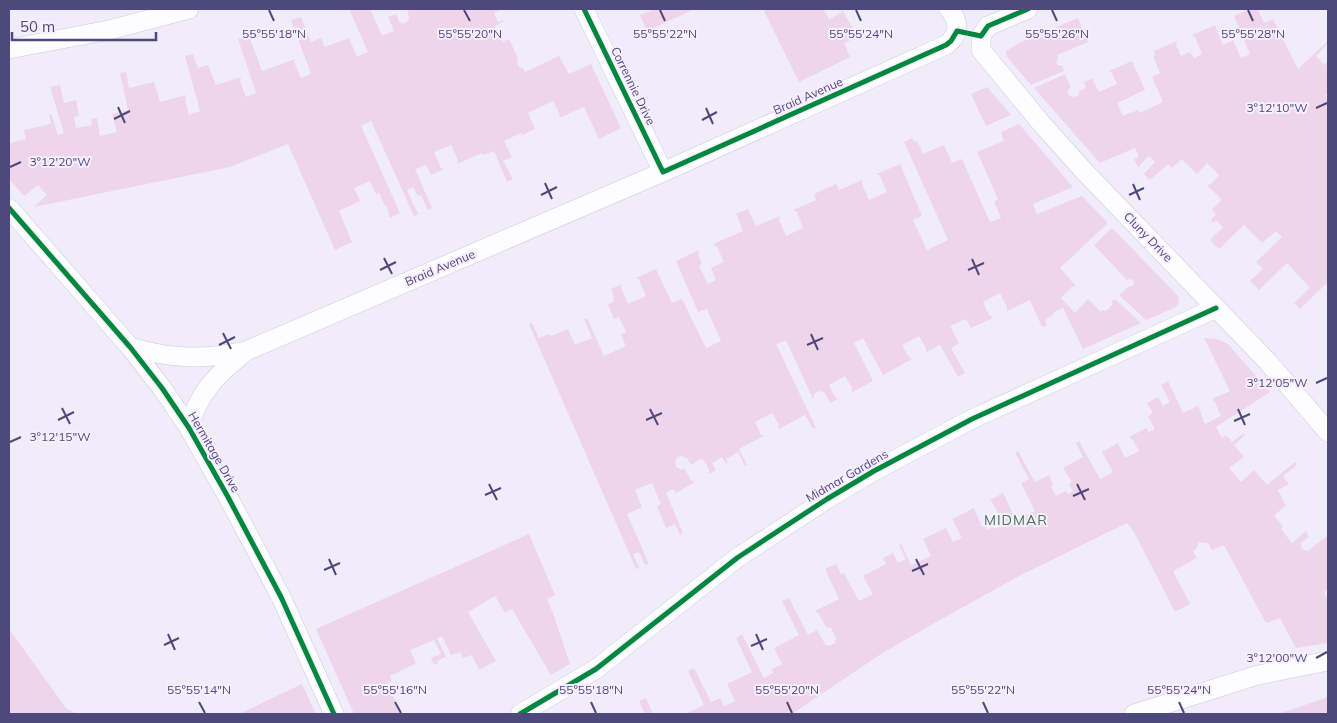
<svg xmlns="http://www.w3.org/2000/svg" width="1337" height="723" font-family="Mulish,sans-serif">
<style>
.green{fill:#efd5ea}
.lines{fill:none;stroke-linecap:round;stroke-linejoin:round}
.minor-casing{stroke:#cec9dd;stroke-width:20}
.minor{stroke:#fdfcfe;stroke-width:19}
.cycleway-casing{stroke:#f6efff;stroke-width:8}
.cycleway{stroke:#00873e;stroke-width:5}
.ticks{fill:none;stroke:#4f487c;stroke-width:2}
.labels{text-anchor:middle;stroke-width:4;stroke-linejoin:round;paint-order:stroke}
.street-label{font-size:12px;fill:#4f487c;stroke:#f6efff}
.neighbourhood-label{font-size:14px;letter-spacing:1px;fill:#4b745d;stroke:#f6efff}
.ticks-label{font-size:12px;text-anchor:middle;fill:#4f487c;stroke:#f6efff;stroke-width:4;stroke-linejoin:round;paint-order:stroke}
</style>
<rect width="100%" height="100%" fill="#f1ecf9"/>
<g class="green">
<polygon points="349,9 374,9 371,11 382,36 394,31 388,17 396,14 399,22 403,24 408,21 409,17 407,9 503,9 494,13 498,22 507,19 495,26 503,42 509,39 518,58 517,62 519,67 523,68 525,72 559,56 569,74 591,64 621,128 599,139 584,107 559,118 560,115 553,101 528,113 535,129 522,135 521,133 504,141 512,157 503,161 513,179 507,182 494,151 484,155 482,153 457,164 458,160 451,145 434,152 441,168 444,169 431,175 426,165 415,169 432,208 428,210 421,195 418,196 413,187 407,190 418,214 414,216 371,121 361,126 400,213 390,218 387,206 385,206 379,193 376,194 370,181 354,188 360,201 339,211 352,242 335,250 288,144 230,167 34,207 47,195 38,185 24,196 9,179 9,136 10,143 26,139 24,130 51,124 49,114 51,114 58,135 64,133 50,87 60,85 64,103 76,100 79,116 74,117 76,128 92,125 91,119 97,118 100,136 117,132 112,114 128,110 120,73 126,72 129,88 154,82 160,102 186,95 185,99 189,115 200,111 185,56 193,54 198,68 208,65 216,85 241,77 240,81 246,97 256,93 238,39 249,36 262,71 295,59 294,62 301,78 311,74 291,20 301,17 311,42 321,38 325,47 349,38 357,57 368,52"/>
<polygon points="655,9 695,9 647,31 640,15"/>
<polygon points="763,9 823,9 829,19 841,13 842,10 858,37 844,43 850,57 799,82"/>
<polygon points="1251,9 1259,9 1258,10 1264,23 1273,19 1298,69 1327,42 1328,43 1316,56 1324,65 1328,61 1328,92 1325,95 1328,99 1328,282 1300,309 1294,303 1310,288 1287,263 1259,290 1250,281 1263,269 1256,262 1282,237 1276,231 1262,243 1244,225 1219,249 1210,240 1223,227 1216,220 1213,223 1211,220 1216,214 1212,209 1222,200 1207,185 1211,184 1219,175 1207,163 1197,174 1182,159 1172,168 1168,164 1150,180 1144,174 1155,162 1149,156 1138,167 1134,159 1139,157 1135,148 1100,163 1034,88 1065,74 1071,87 1067,91 1069,96 1073,97 1079,95 1079,91 1086,88 1084,82 1094,78 1093,81 1099,92 1117,84 1112,73 1109,71 1132,61 1145,90 1117,103 1123,116 1138,110 1140,113 1163,102 1152,77 1160,73 1153,56 1155,55 1154,51 1177,41 1176,45 1181,56 1190,52 1194,58 1202,54 1195,37 1192,35 1215,25 1223,45 1233,40 1241,58 1250,54 1234,16"/>
<polygon points="1078,18 1088,42 1057,55 1058,58 1056,62 1058,65 1062,66 1064,71 1031,85 1007,57 1006,51 1021,42"/>
<polygon points="987,87 1011,115 986,126 971,94"/>
<polygon points="1019,124 1073,187 1033,204 1037,214 1082,196 1108,223 1060,268 1076,286 1072,287 1061,298 1075,313 1088,299 1101,312 1103,310 1106,311 1113,304 1111,302 1115,299 1141,323 1083,349 1063,308 1054,312 1054,314 1045,320 1047,325 1042,327 1030,300 1007,311 1007,307 1000,293 983,302 989,315 993,318 971,328 966,319 950,326 959,343 951,348 965,373 958,377 940,345 926,352 926,348 919,336 902,345 909,357 912,359 883,375 863,338 854,343 873,381 852,392 852,388 845,376 829,385 835,397 838,399 830,403 825,393 820,391 814,394 813,399 786,340 776,344 816,428 813,429 805,415 779,429 779,425 772,413 755,422 761,435 764,436 739,449 747,465 745,466 738,452 726,459 728,462 726,464 722,457 712,463 716,470 709,474 709,469 702,458 691,465 687,458 681,456 677,457 675,463 676,467 682,470 684,468 691,480 695,482 676,493 674,490 670,490 666,493 683,533 680,535 675,524 666,528 657,506 661,504 652,483 635,490 642,507 627,514 649,564 645,565 639,552 633,554 639,568 636,569 529,324 532,323 539,338 549,334 551,336 568,329 575,345 592,338 584,319 587,318 604,356 626,346 621,335 626,332 619,317 614,319 608,304 613,302 614,297 611,289 622,284 621,288 628,304 646,296 639,280 636,278 656,269 672,303 682,299 706,348 721,341 707,309 698,312 676,261 699,250 698,254 702,264 699,266 708,284 716,280 711,268 724,262 717,247 713,244 743,231 736,214 748,209 756,226 780,216 779,220 786,236 803,228 797,212 793,210 816,200 814,194 836,184 839,190 862,180 862,184 869,200 887,192 880,176 877,174 900,164 922,216 913,220 927,250 948,240 904,142 912,138 914,142 917,141 923,154 944,145 952,163 962,159 990,222 1001,218 994,202 998,199 977,152 1004,141 1001,132"/>
<polygon points="1112,228 1178,296 1179,303 1174,308 1146,320 1119,295 1129,286 1133,286 1134,281 1131,279 1127,280 1094,245"/>
<polygon points="1204,338 1217,339 1228,344 1270,392 1216,427 1222,438 1226,435 1232,442 1244,433 1245,435 1234,445 1244,457 1229,468 1241,482 1254,470 1267,485 1295,462 1297,465 1283,476 1289,484 1278,490 1286,506 1274,515 1283,527 1281,529 1292,543 1306,531 1309,537 1301,543 1301,547 1304,550 1308,551 1328,535 1328,589 1324,592 1328,600 1328,643 1296,648 1280,618 1266,623 1224,545 1212,550 1208,543 1199,542 1196,549 1193,551 1197,558 1173,571 1190,604 1175,612 1134,532 1127,523 1019,576 931,625 881,654 792,714 686,714 704,705 688,671 694,668 711,702 720,698 724,706 735,701 727,684 752,672 736,638 742,634 764,678 773,673 772,669 782,664 774,648 799,635 782,601 789,598 808,635 817,630 825,644 829,646 835,643 836,638 831,628 826,627 819,614 815,611 839,599 825,569 836,564 841,574 844,573 859,601 873,594 863,576 886,564 883,558 893,553 898,563 906,559 899,545 901,544 911,565 931,556 923,539 946,528 953,542 962,538 952,519 974,508 982,527 985,526 987,530 993,527 995,529 1004,524 992,502 990,500 1003,493 1016,520 1035,511 1021,483 1029,479 1015,453 1018,451 1035,482 1049,475 1053,485 1051,487 1056,496 1066,491 1068,494 1073,491 1069,484 1072,482 1063,468 1083,457 1076,443 1079,441 1100,479 1113,472 1102,452 1118,443 1125,458 1139,451 1133,440 1129,437 1146,428 1149,432 1155,429 1148,416 1153,413 1147,403 1158,397 1163,406 1170,402 1161,385 1168,381 1183,413 1198,406 1205,424 1221,416 1215,402 1212,399 1230,391"/>
<polygon points="529,534 555,595 547,599 554,616 570,664 551,675 512,609 505,613 495,596 468,612 496,661 479,670 472,655 463,658 460,652 451,655 442,636 437,638 446,657 437,661 438,663 434,665 431,658 441,654 434,640 410,650 416,663 390,676 392,680 388,684 401,714 354,714 316,629"/>
<polygon points="9,629 66,708 77,714 9,714"/>
<polygon points="302,684 316,714 239,714"/>
<polygon points="1328,697 1328,714 1278,714"/>
<polygon points="646,698 653,714 645,714 639,701"/>
</g>
<g class="lines">
<defs>
<g id="minor">
<polyline points="584,9 663,172"/>
<polyline points="1028,9 988,26 981,36 981,50 1041,123 1083,170 1268,362 1328,432"/>
<polyline points="9,49 109,30 189,9"/>
<polyline points="9,208 130,347 162,388 189,428 228,497 281,597 334,714"/>
<path d="M 130,347 C 171,359 204,360 246,351 L 663,172 L 946,45 C 961,34 959,21 949,9"/>
<path d="M 189,428 C 197,395 217,374 243,354"/>
<polyline points="520,714 596,669 737,558 827,499 874,471 972,419 1216,308"/>
<polyline points="1134,714 1258,675 1328,661"/>
</g>
</defs>
<use href="#minor" class="minor-casing"/>
<use href="#minor" class="minor"/>
<defs>
<g id="cycleway">
<polyline points="584,9 663,172 946,45 951,41 957,31 981,36 988,26 1028,9"/>
<polyline points="9,208 130,347 162,388 189,428 228,497 281,597 334,714"/>
<polyline points="520,714 596,669 737,558 827,499 874,471 972,419 1216,308"/>
</g>
</defs>
<use href="#cycleway" class="cycleway-casing"/>
<use href="#cycleway" class="cycleway"/>
</g>
<path class="ticks" d="M 269,10 L 274,21M 464,10 L 470,21M 660,10 L 665,21M 856,10 L 861,21M 1052,10 L 1057,21M 1248,10 L 1253,21M 118,107 L 125,123M 706,108 L 713,124M 1316,108 L 1327,103M 114,119 L 130,111M 702,120 L 717,112M 10,167 L 21,162M 545,183 L 552,199M 1133,184 L 1140,200M 541,195 L 557,187M 1129,195 L 1144,188M 384,258 L 392,274M 972,259 L 979,275M 380,270 L 396,262M 968,270 L 984,263M 223,333 L 231,349M 811,334 L 818,350M 219,345 L 235,337M 807,345 L 823,338M 1316,383 L 1327,378M 62,408 L 70,424M 650,409 L 658,425M 1238,409 L 1245,425M 58,420 L 74,412M 646,420 L 662,413M 1234,421 L 1250,414M 10,442 L 21,437M 489,484 L 497,500M 1077,484 L 1085,500M 485,495 L 501,488M 1073,496 L 1089,489M 329,559 L 336,575M 916,559 L 924,575M 324,570 L 340,563M 912,571 L 928,564M 168,634 L 175,650M 756,634 L 763,650M 164,645 L 179,638M 751,646 L 767,639M 1316,658 L 1327,652M 199,702 L 205,713M 395,702 L 401,713M 591,702 L 596,713M 787,702 L 792,713M 983,702 L 988,713M 1179,702 L 1184,713"/>
<g class="labels">
<g class="street-label">
<text transform="translate(633 86) rotate(64)" y="4">Corrennie Drive</text>
<text transform="translate(808 96) rotate(-24)" y="4">Braid Avenue</text>
<text transform="translate(1148 237) rotate(46)" y="4">Cluny Drive</text>
<text transform="translate(440 268) rotate(-23)" y="4">Braid Avenue</text>
<text transform="translate(214 452) rotate(60)" y="4">Hermitage Drive</text>
<text transform="translate(847 476) rotate(-30)" y="4">Midmar Gardens</text>
</g>
<g class="neighbourhood-label">
<text x="1016" y="525">MIDMAR</text>
</g>
</g>
<g class="ticks-label">
<text x="274" y="38">55°55'18"N</text>
<text x="470" y="38">55°55'20"N</text>
<text x="665" y="38">55°55'22"N</text>
<text x="861" y="38">55°55'24"N</text>
<text x="1057" y="38">55°55'26"N</text>
<text x="1253" y="38">55°55'28"N</text>
<text x="1277" y="112">3°12'10"W</text>
<text x="60" y="166">3°12'20"W</text>
<text x="1277" y="387">3°12'05"W</text>
<text x="60" y="441">3°12'15"W</text>
<text x="1277" y="662">3°12'00"W</text>
<text x="199" y="694">55°55'14"N</text>
<text x="395" y="694">55°55'16"N</text>
<text x="591" y="694">55°55'18"N</text>
<text x="787" y="694">55°55'20"N</text>
<text x="983" y="694">55°55'22"N</text>
<text x="1179" y="694">55°55'24"N</text>
</g>
<rect width="1337" height="723" fill="none" stroke="#4f487c" stroke-width="20"/>
<path d="M12 32v8h144v-8" fill="none" stroke="#4f487c" stroke-width="2.5"/>
<text x="20" y="32" font-size="15" fill="#4f487c" stroke="#f6efff" stroke-width="4" paint-order="stroke">50 m</text>
</svg>
